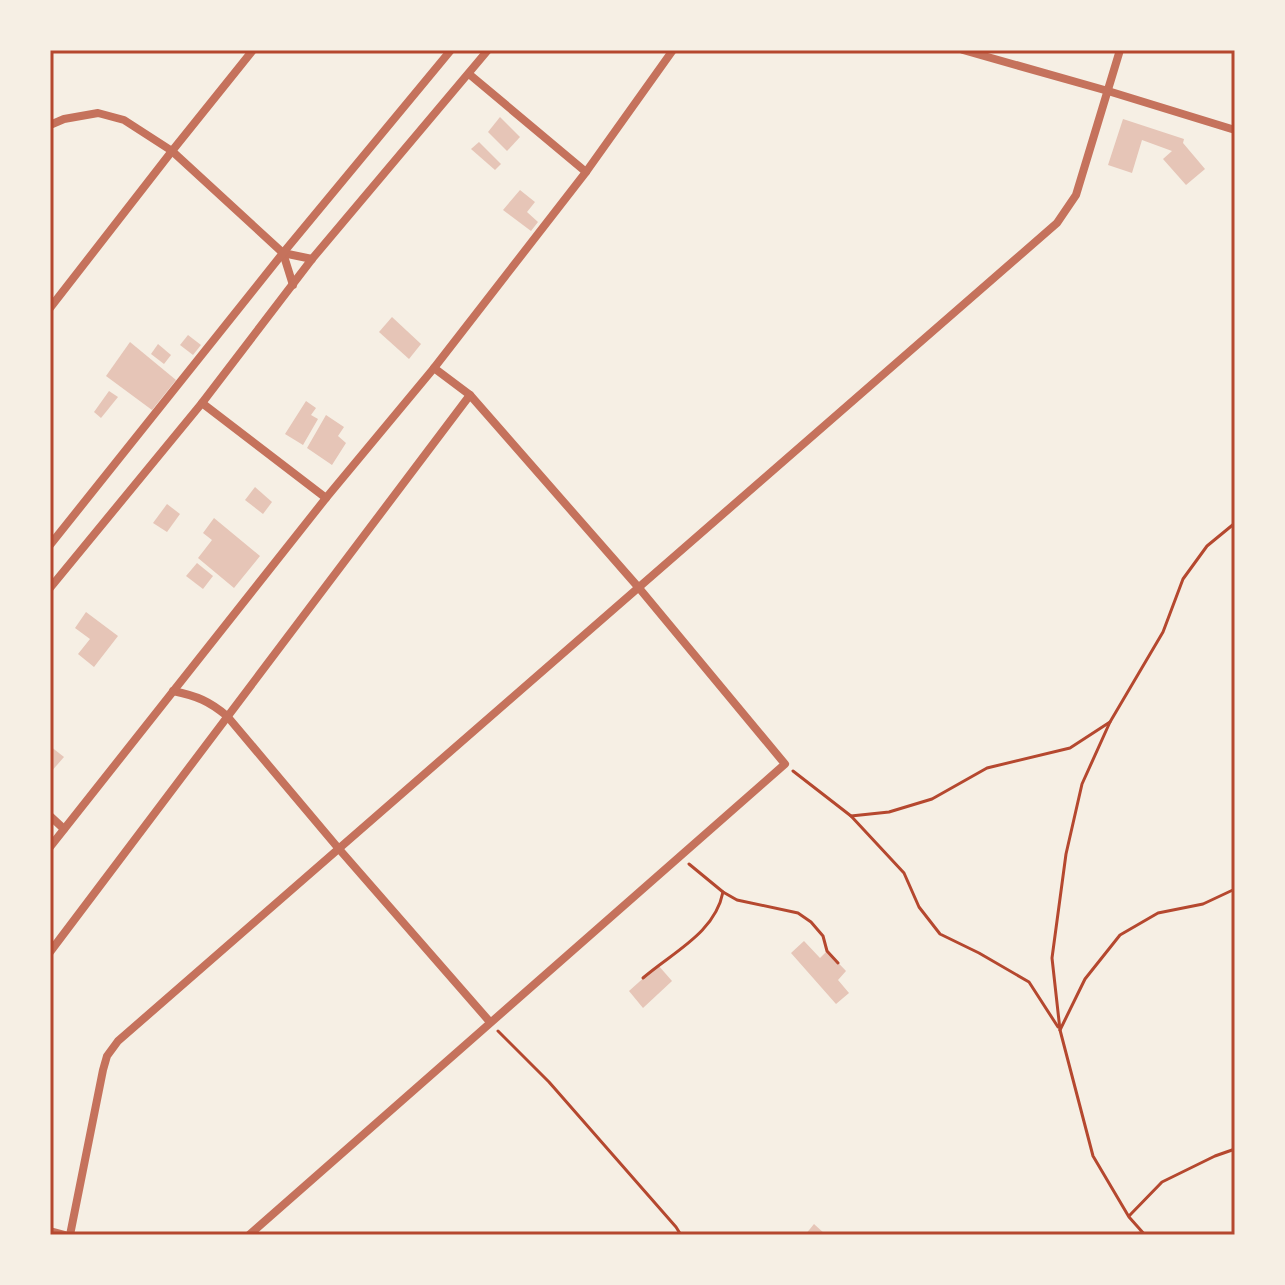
<svg xmlns="http://www.w3.org/2000/svg" width="1285" height="1285" font-family="'Titillium Web',sans-serif">
<style>
.building{fill:#e6c5b7}
.lines{fill:none;stroke-linecap:round;stroke-linejoin:round}
.path{stroke:#b5482f;stroke-width:3}
.minor{stroke:#c5725c;stroke-width:8}
.neatline{fill:none;stroke:#b5482f;stroke-width:3}
</style>
<rect width="100%" height="100%" fill="#f6efe4"/>
<g class="building">
<polygon points="500,117 520,137 507,151 488,132"/>
<polygon points="1123,119 1184,139 1183,143 1205,169 1186,185 1163,159 1172,151 1142,140 1132,173 1108,165"/>
<polygon points="479,142 501,164 495,170 471,149"/>
<polygon points="520,190 535,202 527,212 538,222 531,231 503,210"/>
<polygon points="392,317 421,344 409,359 379,332"/>
<polygon points="188,335 201,345 193,355 180,345"/>
<polygon points="130,342 176,380 152,410 106,376"/>
<polygon points="158,344 171,355 164,364 151,354"/>
<polygon points="109,391 118,397 101,418 94,412"/>
<polygon points="306,401 316,408 311,415 318,419 303,445 285,434"/>
<polygon points="326,415 344,427 338,436 346,443 332,465 307,448"/>
<polygon points="255,487 272,502 263,514 245,500"/>
<polygon points="167,504 180,514 167,532 153,523"/>
<polygon points="214,518 260,556 234,588 198,558 212,540 203,533"/>
<polygon points="197,563 213,576 203,589 186,576"/>
<polygon points="86,612 118,636 94,667 78,654 90,639 75,628"/>
<polygon points="50,746 64,757 50,773"/>
<polygon points="804,941 820,958 827,951 846,971 838,980 849,993 836,1004 791,953"/>
<polygon points="658,965 672,981 643,1008 629,991"/>
<polygon points="814,1224 826,1235 805,1235"/>
</g>
<g class="lines">
<g class="path">
<polyline points="793,771 851,816 904,873 919,907 940,934 979,953 1029,982 1058,1027"/>
<polyline points="851,816 889,812 932,799 987,768 1070,748 1110,722"/>
<polyline points="689,864 723,892 737,900 798,913 811,922 823,936 827,951 838,963"/>
<path d="M 643,978 C 673,952 715,933 723,892"/>
<polyline points="1060,1030 1085,979 1120,935 1158,913 1203,904 1235,889"/>
<polyline points="498,1031 549,1082 676,1227 681,1235"/>
<polyline points="1129,1216 1162,1182 1215,1156 1235,1149"/>
<polyline points="1123,1235 1142,1233"/>
<polyline points="1145,1235 1129,1217 1093,1156 1060,1030 1052,958 1066,854 1082,784 1110,722 1163,632 1183,579 1207,546 1235,523"/>
</g>
<g class="minor">
<polyline points="963,50 1108,91 1235,130"/>
<polyline points="469,74 586,172"/>
<polyline points="50,125 64,119 98,113 124,120 172,151 283,253 293,285"/>
<polyline points="283,253 312,259"/>
<polyline points="50,308 172,151 253,50"/>
<polyline points="202,403 326,498"/>
<polyline points="50,545 283,253 451,50"/>
<polyline points="50,588 202,403 312,259 488,50"/>
<path d="M 173,691 C 197,696 209,701 227,716 L 339,849 L 490,1022"/>
<polyline points="50,816 64,829"/>
<polyline points="50,847 326,498 434,368 586,172 673,50"/>
<polyline points="50,952 470,395"/>
<polyline points="50,1231 65,1235"/>
<polyline points="70,1235 103,1070 107,1056 118,1041 1057,223 1076,195 1120,50"/>
<polyline points="249,1235 785,764 639,588 470,395 434,368"/>
</g>
</g>
<rect width="1285" height="1285" fill="none" stroke="#f6efe4" stroke-width="104"/>
<rect x="52" y="52" width="1181" height="1181" class="neatline"/>
</svg>
